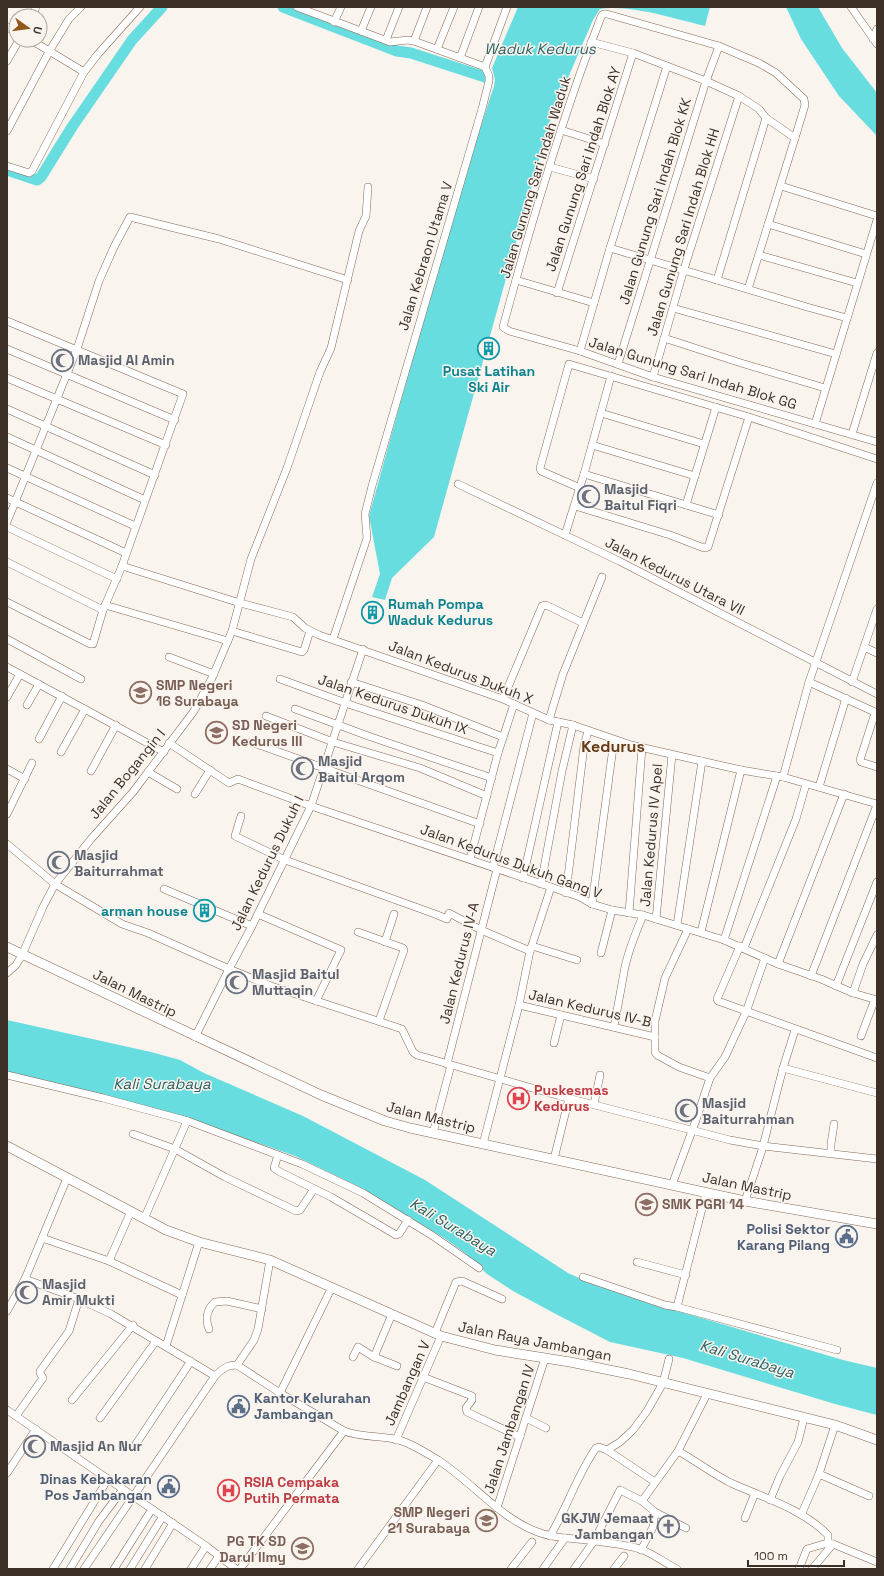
<svg xmlns="http://www.w3.org/2000/svg" width="884" height="1576" font-family="'Space Grotesk',sans-serif">
<style>
.water{fill:#67dde0}
.lines{fill:none;stroke-linecap:round;stroke-linejoin:round}
.river{stroke:#67dde0;stroke-width:11}
.minor-casing{stroke:#846854;stroke-width:8}
.major-casing{stroke:#846854;stroke-width:10}
.minor{stroke:#fff;stroke-width:7}
.major{stroke:#fff;stroke-width:9}
.labels{text-anchor:middle;stroke-width:3;stroke-linejoin:round;paint-order:stroke}
.street-label{font-size:14px;fill:#3c3027;stroke:#faf4ef}
.worship-label{font-size:14px;font-weight:bold;fill:#5b616d;stroke:#faf4ef;text-anchor:start}
.culture-label{font-size:14px;font-weight:bold;fill:#0d838f;stroke:#faf4ef}
.education-label{font-size:14px;font-weight:bold;fill:#785e54;stroke:#faf4ef;text-anchor:start}
.health-label{font-size:14px;font-weight:bold;fill:#be3a42;stroke:#faf4ef;text-anchor:start}
.service-label{font-size:14px;font-weight:bold;fill:#4e5e75;stroke:#faf4ef;text-anchor:end}
.water-label{font-size:15px;font-style:italic;fill:#2d6061;stroke:#faf4ef}
.quarter-label{font-size:16px;font-weight:bold;fill:#663b13;stroke:#faf4ef}
</style>
<rect width="100%" height="100%" fill="#faf4ef"/>
<g class="water">
<path d="M 518,7 L 710,7 L 705,26 C 676,19 629,4 600,9 L 593,20 L 551,117 L 434,537 L 392,578 L 385,600 L 372,597 L 380,574 L 369,516 L 456,202 L 494,86 L 495,79 L 492,68 Z"/>
<polygon points="786,7 818,7 842,48 877,93 877,136 839,96 801,39"/>
<polygon points="7,1020 151,1052 180,1060 204,1073 303,1116 425,1180 568,1273 588,1282 661,1306 843,1360 877,1368 877,1415 835,1404 683,1358 610,1342 552,1312 513,1291 487,1274 465,1253 444,1238 357,1186 295,1156 216,1128 7,1073"/>
</g>
<g class="lines">
<g class="river">
<polyline points="283,7 397,51 411,53 488,78"/>
<polyline points="7,170 37,180 41,177 72,127 132,40 162,7"/>
</g>
<defs>
<g id="minor">
<polyline points="297,7 390,42 408,40 414,41 485,67"/>
<polyline points="851,7 877,44"/>
<polyline points="32,16 36,7"/>
<polyline points="334,22 341,7"/>
<polyline points="7,27 16,32"/>
<polyline points="361,31 371,7"/>
<polyline points="873,39 877,29"/>
<polyline points="31,40 84,72"/>
<polyline points="386,40 399,7"/>
<polyline points="414,41 427,7"/>
<polyline points="591,42 633,53 706,81 739,96 759,109 766,118 795,138"/>
<polyline points="437,49 454,7"/>
<polyline points="460,58 479,7"/>
<polyline points="7,61 19,40"/>
<polyline points="561,130 605,144"/>
<polyline points="7,131 50,50 69,19 81,7"/>
<polyline points="7,166 29,173 32,171 84,72 98,54 140,7"/>
<polyline points="550,167 594,179"/>
<polyline points="781,186 877,216"/>
<polyline points="768,224 866,254"/>
<polyline points="610,248 807,307 847,318"/>
<polyline points="759,255 857,283"/>
<polyline points="516,280 594,303"/>
<polyline points="717,280 766,118"/>
<path d="M 748,289 L 795,138 L 805,105 L 804,99 L 776,73 L 759,63 L 740,55 L 719,46 L 607,14 L 603,14 L 601,17 C 562,117 531,223 503,327 L 509,331 L 580,351 L 653,377 L 877,442"/>
<polyline points="557,293 633,53"/>
<polyline points="673,308 836,354"/>
<polyline points="7,321 183,394 122,566 103,610 93,644 90,644 7,602"/>
<polyline points="664,338 741,363 825,388"/>
<polyline points="7,349 175,420"/>
<polyline points="580,351 610,248 667,66"/>
<polyline points="618,364 706,81 719,46"/>
<polyline points="653,377 684,269 739,96"/>
<polyline points="7,378 166,445"/>
<polyline points="7,409 155,475"/>
<polyline points="601,413 704,444"/>
<polyline points="815,424 877,220"/>
<polyline points="852,434 877,353"/>
<polyline points="7,437 145,500"/>
<polyline points="592,445 695,476"/>
<polyline points="7,468 135,526"/>
<polyline points="584,474 719,515"/>
<polyline points="458,484 619,561 877,694"/>
<polyline points="580,488 541,471 540,468 569,364 749,417 877,459"/>
<polyline points="7,498 126,553"/>
<polyline points="686,505 716,407"/>
<polyline points="575,506 670,535 704,548 708,547 749,417"/>
<polyline points="7,522 77,349 99,281 114,247 130,217 219,239 348,280"/>
<polyline points="7,527 117,579"/>
<polyline points="565,535 584,474 611,376"/>
<polyline points="7,562 103,610"/>
<polyline points="122,566 240,603 293,617 305,628 319,635 503,699 549,720 573,725 631,745 741,770 783,777 877,804"/>
<polyline points="105,605 228,641"/>
<polyline points="232,631 302,652 304,650 310,631"/>
<polyline points="7,639 81,679"/>
<polyline points="333,639 367,538 365,514 372,486 482,109 489,81 489,76 485,67 507,7"/>
<polyline points="864,647 877,653"/>
<polyline points="169,657 214,674"/>
<polyline points="7,667 164,752"/>
<polyline points="280,679 354,706 498,753"/>
<polyline points="351,682 422,705 503,737"/>
<polyline points="809,682 877,713"/>
<polyline points="852,682 877,609"/>
<polyline points="7,697 20,674"/>
<polyline points="503,699 542,606 546,605 583,623"/>
<polyline points="27,705 39,684"/>
<polyline points="295,709 371,737 492,778"/>
<polyline points="875,713 860,760 861,762 877,767"/>
<polyline points="266,716 333,742 420,768 487,796"/>
<polyline points="549,720 563,674 602,577"/>
<polyline points="39,739 62,696"/>
<polyline points="251,742 480,824"/>
<polyline points="169,743 229,783 238,779 311,806 551,887 580,897 592,904 612,910 643,915 724,940 778,964 821,979 853,993 877,1000"/>
<polyline points="61,752 85,709"/>
<polyline points="7,769 25,779"/>
<polyline points="91,771 116,725"/>
<polyline points="148,772 177,789"/>
<polyline points="783,777 809,682 877,483"/>
<polyline points="819,787 846,698"/>
<polyline points="195,794 210,770"/>
<polyline points="7,814 32,763"/>
<polyline points="241,816 235,836 285,860 435,914 447,919 449,913 481,930 530,951"/>
<polyline points="7,844 55,884 122,924 148,933 229,969 271,986 402,1029 413,1052 417,1055 560,1096 730,1140 763,1146 877,1159"/>
<polyline points="470,859 498,753 514,704"/>
<polyline points="493,867 533,713"/>
<polyline points="523,878 558,722"/>
<polyline points="541,884 562,771 573,725"/>
<polyline points="164,889 252,926"/>
<polyline points="566,893 584,746 588,731"/>
<polyline points="592,904 614,740"/>
<polyline points="629,913 642,748"/>
<polyline points="258,914 341,950 316,1001"/>
<polyline points="656,919 672,755"/>
<polyline points="677,925 702,761"/>
<polyline points="688,929 665,978 655,1021 655,1052 657,1055 679,1067 710,1078"/>
<polyline points="358,932 403,948 404,950 379,1021"/>
<polyline points="701,932 741,770"/>
<polyline points="724,940 777,776"/>
<polyline points="385,942 394,914"/>
<polyline points="532,946 577,960"/>
<polyline points="740,946 717,999 718,1001 877,1058"/>
<polyline points="744,948 796,819 806,784"/>
<polyline points="601,953 612,910"/>
<polyline points="778,964 844,794"/>
<polyline points="7,973 16,965 22,955 43,907 55,884 91,839 133,792 194,711 212,678 232,631 251,559 287,468 320,372 331,348 359,231 366,216 368,187"/>
<polyline points="811,976 877,805"/>
<polyline points="836,986 877,882"/>
<polyline points="853,993 863,964 877,935"/>
<polyline points="519,1005 655,1037"/>
<path d="M 614,1027 C 617,1010 620,994 623,978 C 626,956 635,935 643,915"/>
<polyline points="861,1036 875,999"/>
<polyline points="195,1037 229,969 252,926 311,806 363,649"/>
<polyline points="554,1043 561,1015"/>
<polyline points="447,1064 497,869"/>
<polyline points="783,1068 877,1093"/>
<polyline points="7,1075 103,1098 188,1121 302,1164 363,1193 433,1236 479,1268"/>
<polyline points="594,1104 600,1075"/>
<polyline points="433,1133 451,1065"/>
<polyline points="133,1134 175,1149 225,1177 296,1211 300,1210 314,1189"/>
<polyline points="483,1144 519,1005 530,951 551,887"/>
<polyline points="831,1153 831,1144 834,1124"/>
<polyline points="278,1155 274,1168 280,1172 331,1197 391,1232 396,1235 399,1234 408,1220"/>
<polyline points="554,1159 569,1098"/>
<polyline points="672,1185 696,1120 710,1078 725,1057 731,1044 746,1012 765,958"/>
<polyline points="706,1193 677,1307 837,1350"/>
<polyline points="745,1201 762,1150 783,1068 795,1030"/>
<polyline points="144,1219 187,1121"/>
<polyline points="42,1238 109,1261 182,1295"/>
<polyline points="109,1261 131,1211"/>
<polyline points="637,1262 686,1275"/>
<polyline points="583,1277 665,1305 677,1307"/>
<polyline points="25,1279 79,1299 111,1314 215,1376"/>
<polyline points="7,1311 25,1279 67,1178"/>
<path d="M 209,1329 C 205,1319 207,1309 215,1302 L 227,1301 L 262,1309"/>
<polyline points="435,1333 456,1282 462,1281 502,1299"/>
<polyline points="166,1346 199,1242"/>
<polyline points="353,1357 358,1347 374,1357 397,1366"/>
<polyline points="374,1357 392,1314"/>
<path d="M 237,1365 L 280,1393 L 344,1431 C 360,1437 378,1436 395,1439 C 409,1442 425,1452 438,1460 C 472,1482 498,1516 535,1531 C 554,1539 575,1538 595,1541 C 610,1543 626,1545 640,1549 C 652,1553 665,1563 677,1569"/>
<polyline points="237,1365 254,1340 258,1329 270,1260"/>
<polyline points="423,1377 472,1396 472,1400 466,1408 467,1412 520,1437"/>
<polyline points="280,1393 332,1287"/>
<polyline points="72,1400 133,1325"/>
<polyline points="7,1410 206,1546 236,1569"/>
<polyline points="16,1416 43,1378 40,1373 40,1371 69,1331 79,1299"/>
<polyline points="100,1418 156,1341"/>
<polyline points="526,1418 546,1428"/>
<polyline points="396,1440 441,1336"/>
<polyline points="136,1444 191,1361"/>
<polyline points="607,1450 620,1442 633,1430 647,1411 663,1383 669,1359"/>
<path d="M 678,1451 C 696,1461 713,1474 731,1483 C 764,1498 801,1508 828,1535 L 828,1543"/>
<polyline points="7,1473 36,1429"/>
<polyline points="819,1474 869,1496"/>
<polyline points="770,1500 780,1476 798,1442 804,1418"/>
<polyline points="642,1501 678,1451 707,1394"/>
<polyline points="497,1508 545,1358"/>
<polyline points="655,1512 686,1528"/>
<polyline points="802,1513 819,1474 835,1425"/>
<polyline points="745,1518 755,1493"/>
<path d="M 550,1536 C 567,1508 577,1475 596,1448 L 599,1447 L 607,1450 L 655,1482"/>
<polyline points="53,1569 108,1479"/>
<polyline points="70,1569 99,1521 123,1489"/>
<path d="M 84,1569 L 215,1376 C 222,1369 227,1365 237,1365"/>
<polyline points="114,1569 152,1509"/>
<polyline points="130,1569 163,1516"/>
<polyline points="145,1569 173,1523"/>
<polyline points="191,1569 206,1546"/>
<polyline points="210,1569 219,1556"/>
<polyline points="240,1569 344,1431"/>
<polyline points="358,1569 438,1460"/>
<polyline points="511,1569 532,1542"/>
<polyline points="543,1569 565,1538"/>
<polyline points="574,1569 594,1541 620,1490 642,1501 655,1512 653,1527 641,1550"/>
<polyline points="614,1569 624,1556"/>
<polyline points="799,1569 807,1549 824,1544 833,1544 877,1562"/>
<polyline points="812,1569 833,1544"/>
</g>
<g id="major">
<polyline points="7,947 321,1095 385,1121 410,1128 745,1201 877,1224"/>
<polyline points="7,1146 166,1230 199,1242 270,1260 441,1336 495,1350 570,1362 629,1374 835,1425 877,1440"/>
</g>
</defs>
<use href="#minor" class="minor-casing"/>
<use href="#major" class="major-casing"/>
<use href="#minor" class="minor"/>
<use href="#major" class="major"/>
</g>
<defs>
<symbol id="building-ring" viewBox="-11 -11 22 22"><circle r="9.5" fill="#faf4ef" stroke="#0f9aa8" stroke-width="1.5"/><path d="M-4-6H4V6H1V3H-1V6H-4ZM-2.5-4.3h1.7v1.8h-1.7ZM.8-4.3h1.7v1.8H.8ZM-2.5-1h1.7V.8h-1.7ZM.8-1h1.7V.8H.8Z" fill="#0f9aa8"/></symbol>
<symbol id="mosque-ring" viewBox="-11 -11 22 22"><circle r="9.5" fill="#faf4ef" stroke="#6b7280" stroke-width="1.5"/><path d="M3.5-4.9A6 6 0 1 0 3.5 4.9A5 5 0 1 1 3.5-4.9Z" fill="#6b7280"/></symbol>
<symbol id="school-ring" viewBox="-11 -11 22 22"><circle r="9.5" fill="#faf4ef" stroke="#8d6e63" stroke-width="1.5"/><path d="M0-5L7-2L0 1L-7-2ZM-4 1L0 2.5L4 1V4Q0 6-4 4Z" fill="#8d6e63"/></symbol>
<symbol id="hospital-ring" viewBox="-11 -11 22 22"><circle r="9.5" fill="#faf4ef" stroke="#e0444e" stroke-width="1.5"/><path d="M-5-5h3v3.5h4V-5h3V5h-3V1.5h-4V5h-3Z" fill="#e0444e"/></symbol>
<symbol id="civic-ring" viewBox="-11 -11 22 22"><circle r="9.5" fill="#faf4ef" stroke="#5c6f8a" stroke-width="1.5"/><path d="M-.6-6.5H3V-4.5H.6V-3L4-1V1h2V6H-6V1h2V-1L-.6-3ZM-1.2 2.5V6h2.4V2.5Z" fill="#5c6f8a"/></symbol>
<symbol id="church-ring" viewBox="-11 -11 22 22"><circle r="9.5" fill="#faf4ef" stroke="#6b7280" stroke-width="1.5"/><path d="M-1.2-6h2.4v3.5h3.3v2.4h-3.3V6h-2.4V-.1h-3.3v-2.4h3.3Z" fill="#6b7280"/></symbol>
</defs>
<g fill-rule="evenodd">
<use href="#building-ring" x="476" y="336" width="25" height="25"/>
<use href="#mosque-ring" x="50" y="348" width="25" height="25"/>
<use href="#mosque-ring" x="576" y="484" width="25" height="25"/>
<use href="#building-ring" x="360" y="600" width="25" height="25"/>
<use href="#school-ring" x="128" y="680" width="25" height="25"/>
<use href="#school-ring" x="204" y="720" width="25" height="25"/>
<use href="#mosque-ring" x="290" y="756" width="25" height="25"/>
<use href="#mosque-ring" x="46" y="850" width="25" height="25"/>
<use href="#building-ring" x="192" y="898" width="25" height="25"/>
<use href="#mosque-ring" x="224" y="970" width="25" height="25"/>
<use href="#hospital-ring" x="506" y="1086" width="25" height="25"/>
<use href="#mosque-ring" x="674" y="1098" width="25" height="25"/>
<use href="#school-ring" x="634" y="1192" width="25" height="25"/>
<use href="#civic-ring" x="834" y="1224" width="25" height="25"/>
<use href="#mosque-ring" x="14" y="1280" width="25" height="25"/>
<use href="#civic-ring" x="226" y="1394" width="25" height="25"/>
<use href="#mosque-ring" x="22" y="1434" width="25" height="25"/>
<use href="#civic-ring" x="156" y="1474" width="25" height="25"/>
<use href="#hospital-ring" x="216" y="1478" width="25" height="25"/>
<use href="#school-ring" x="474" y="1508" width="25" height="25"/>
<use href="#church-ring" x="656" y="1514" width="25" height="25"/>
<use href="#school-ring" x="290" y="1536" width="25" height="25"/>
</g>
<g class="labels">
<g class="street-label">
<text transform="translate(583 169) rotate(-72)" y="5">Jalan Gunung Sari Indah Blok AY</text>
<text transform="translate(535 177) rotate(-73)" y="5">Jalan Gunung Sari Indah Waduk</text>
<text transform="translate(655 201) rotate(-73)" y="5">Jalan Gunung Sari Indah Blok KK</text>
<text transform="translate(683 232) rotate(-73)" y="5">Jalan Gunung Sari Indah Blok HH</text>
<text transform="translate(425 256) rotate(-73)" y="5">Jalan Kebraon Utama V</text>
<text transform="translate(693 373) rotate(17)" y="5">Jalan Gunung Sari Indah Blok GG</text>
<text transform="translate(675 576) rotate(27)" y="5">Jalan Kedurus Utara VII</text>
<text transform="translate(461 672) rotate(21)" y="5">Jalan Kedurus Dukuh X</text>
<text transform="translate(393 704) rotate(19)" y="5">Jalan Kedurus Dukuh IX</text>
<text transform="translate(127 774) rotate(-51)" y="5">Jalan Bogangin I</text>
<text transform="translate(651 835) rotate(-85)" y="5">Jalan Kedurus IV Apel</text>
<text transform="translate(511 861) rotate(20)" y="5">Jalan Kedurus Dukuh Gang V</text>
<text transform="translate(267 863) rotate(-64)" y="5">Jalan Kedurus Dukuh I</text>
<text transform="translate(459 963) rotate(-76)" y="5">Jalan Kedurus IV-A</text>
<text transform="translate(135 993) rotate(26)" y="5">Jalan Mastrip</text>
<text transform="translate(590 1008) rotate(13)" y="5">Jalan Kedurus IV-B</text>
<text transform="translate(431 1117) rotate(14)" y="5">Jalan Mastrip</text>
<text transform="translate(747 1186) rotate(12)" y="5">Jalan Mastrip</text>
<text transform="translate(535 1341) rotate(11)" y="5">Jalan Raya Jambangan</text>
<text transform="translate(407 1383) rotate(-66)" y="5">Jambangan V</text>
<text transform="translate(509 1429) rotate(-72)" y="5">Jalan Jambangan IV</text>
</g>
<g class="worship-label">
<text x="78" y="365">Masjid Al Amin</text>
<text x="604" y="494">Masjid<tspan x="604" dy="16">Baitul Fiqri</tspan></text>
<text x="318" y="766">Masjid<tspan x="318" dy="16">Baitul Arqom</tspan></text>
<text x="74" y="860">Masjid<tspan x="74" dy="16">Baiturrahmat</tspan></text>
<text x="252" y="979">Masjid Baitul<tspan x="252" dy="16">Muttaqin</tspan></text>
<text x="702" y="1108">Masjid<tspan x="702" dy="16">Baiturrahman</tspan></text>
<text x="42" y="1289">Masjid<tspan x="42" dy="16">Amir Mukti</tspan></text>
<text x="50" y="1451">Masjid An Nur</text>
<text x="654" y="1523" text-anchor="end">GKJW Jemaat<tspan x="654" dy="16">Jambangan</tspan></text>
</g>
<g class="culture-label">
<text x="489" y="376">Pusat Latihan<tspan x="489" dy="16">Ski Air</tspan></text>
<text x="388" y="609" text-anchor="start">Rumah Pompa<tspan x="388" dy="16">Waduk Kedurus</tspan></text>
<text x="188" y="916" text-anchor="end">arman house</text>
</g>
<g class="education-label">
<text x="156" y="690">SMP Negeri<tspan x="156" dy="16">16 Surabaya</tspan></text>
<text x="232" y="730">SD Negeri<tspan x="232" dy="16">Kedurus III</tspan></text>
<text x="662" y="1209">SMK PGRI 14</text>
<text x="470" y="1517" text-anchor="end">SMP Negeri<tspan x="470" dy="16">21 Surabaya</tspan></text>
<text x="286" y="1546" text-anchor="end">PG TK SD<tspan x="286" dy="16">Darul Ilmy</tspan></text>
</g>
<g class="health-label">
<text x="534" y="1095">Puskesmas<tspan x="534" dy="16">Kedurus</tspan></text>
<text x="244" y="1487">RSIA Cempaka<tspan x="244" dy="16">Putih Permata</tspan></text>
</g>
<g class="service-label">
<text x="830" y="1234">Polisi Sektor<tspan x="830" dy="16">Karang Pilang</tspan></text>
<text x="254" y="1403" text-anchor="start">Kantor Kelurahan<tspan x="254" dy="16">Jambangan</tspan></text>
<text x="152" y="1484">Dinas Kebakaran<tspan x="152" dy="16">Pos Jambangan</tspan></text>
</g>
<g class="water-label">
<text x="540" y="54">Waduk Kedurus</text>
<text x="162" y="1089">Kali Surabaya</text>
<text transform="translate(453 1227) rotate(31)" y="5">Kali Surabaya</text>
<text transform="translate(747 1359) rotate(17)" y="5">Kali Surabaya</text>
</g>
<g class="quarter-label">
<text x="613" y="752">Kedurus</text>
</g>
</g>
<rect width="884" height="1576" fill="none" stroke="#3c3027" stroke-width="16"/>
<g transform="translate(28 28) rotate(104)"><circle r="19" fill="#faf4ef" stroke="#aea69f"/>
<path d="M0-3L7 15L0 10L-7 15Z" fill="#935619"/>
<text y="-6" font-size="11" font-weight="bold" text-anchor="middle" fill="#3c3027">U</text>
</g>
<path d="M748 1560v6h96v-6" fill="none" stroke="#3c3027" stroke-width="2"/>
<text x="754" y="1560" font-size="12" fill="#3c3027" stroke="#faf4ef" stroke-width="3" paint-order="stroke">100 m</text>
</svg>
